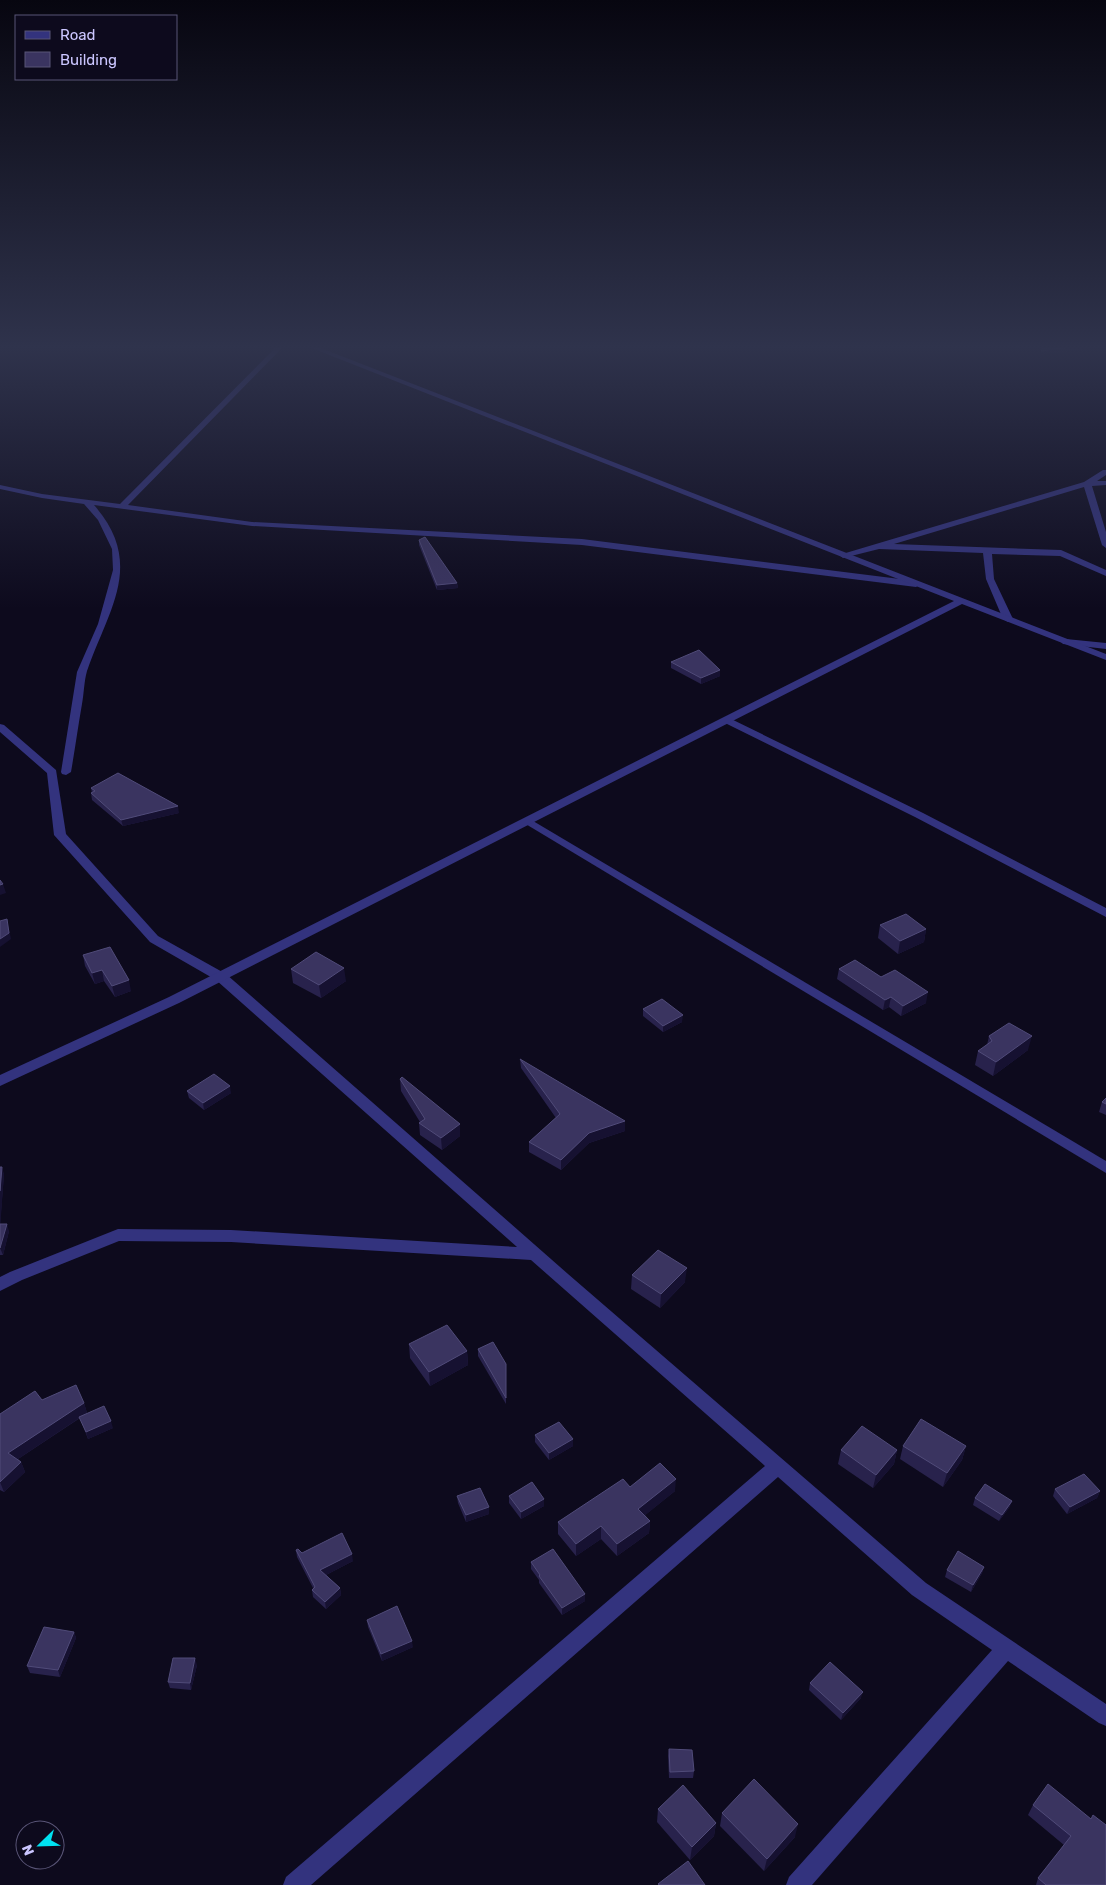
<svg xmlns="http://www.w3.org/2000/svg" width="1106" height="1885" font-family="Rubik,sans-serif">
<style>
.lines{fill:none;stroke-linecap:round;stroke-linejoin:round}
.minor{fill:#33337e;fill-rule:evenodd}
.tertiary{fill:#33337e;fill-rule:evenodd}
.wall{fill:#28224c}
.shaded-wall{fill:#161131}
.building{fill:#3a3460;stroke:#504b79}
</style>
<rect width="100%" height="100%" fill="#0d0a1d"/>
<g class="lines">
<g class="minor">
<path d="M 278,345 L 285,345 L 128,505 L 252,522 L 582,539 L 916,581 L 920,584 L 916,587 L 582,545 L 252,526 L 94,505 C 146,564 108,610 87,671 C 84,681 84,694 82,704 C 78,727 75,749 71,772 L 66,775 L 62,774 L 61,772 L 77,672 L 98,624 L 113,570 L 112,549 L 98,520 L 84,504 L 42,498 L 0,489 L 0,485 L 42,494 L 120,504 Z"/>
<polygon points="1103,470 1106,470 1106,475 1097,481 1106,481 1106,485 1092,486 1106,532 1106,548 1102,545 1084,487 894,544 1061,550 1106,570 1106,576 1060,556 992,554 994,579 1013,619 1011,621 1008,622 1003,619 986,579 983,553 879,549 843,558 839,555 1084,482"/>
<polygon points="1066,639 1106,643 1106,649 1063,644 1061,642"/>
<polygon points="727,717 923,813 1106,908 1106,917 915,817 723,722 722,720"/>
<polygon points="0,724 4,725 56,770 66,834 158,936 226,974 568,1274 926,1583 1106,1704 1106,1726 1099,1723 1008,1661 812,1885 786,1885 789,1877 992,1650 912,1595 778,1477 311,1885 283,1885 286,1877 765,1466 531,1260 231,1242 119,1241 22,1280 0,1291 0,1277 10,1272 118,1229 231,1230 517,1247 216,980 150,942 54,835 47,773 0,732"/>
<polygon points="528,818 1106,1161 1106,1173 524,823 522,821"/>
</g>
<polygon class="tertiary" points="304,345 313,345 1106,654 1106,660 962,604 179,1003 0,1086 0,1075 169,997 954,601"/>
</g>
<g class="wall">
<polygon points="419,540 457,583 458,588 437,590 419,545"/>
<polygon points="671,662 720,670 720,676 701,684 671,668"/>
<polygon points="91,788 179,813 123,826 92,800 91,793 92,793"/>
<polygon points="880,925 926,929 924,942 898,954 878,938"/>
<polygon points="83,955 131,991 115,997 104,981 95,984 85,966"/>
<polygon points="291,969 346,981 321,998 293,983"/>
<polygon points="839,969 881,977 926,1003 901,1016 889,1007 883,1010 837,979"/>
<polygon points="643,1009 682,1022 663,1032 643,1016"/>
<polygon points="989,1036 1028,1050 993,1076 975,1065 978,1051 987,1045"/>
<polygon points="520,1059 625,1131 589,1143 561,1170 529,1152 529,1142 556,1118 521,1068"/>
<polygon points="400,1079 460,1136 442,1150 420,1135 419,1123 420,1122 401,1091"/>
<polygon points="187,1091 231,1093 204,1110 189,1098"/>
<polygon points="1106,1098 1106,1115 1099,1112 1102,1102"/>
<polygon points="0,1167 4,1174 0,1224 9,1231 3,1255 0,1255"/>
<polygon points="632,1275 685,1282 660,1308 631,1289"/>
<polygon points="409,1344 467,1351 468,1365 430,1386 410,1358"/>
<polygon points="478,1349 506,1364 506,1404 478,1356"/>
<polygon points="42,1400 84,1403 87,1413 85,1415 113,1428 88,1439 80,1418 18,1459 21,1462 25,1472 4,1492 0,1490 0,1414"/>
<polygon points="535,1435 573,1446 549,1460 535,1442"/>
<polygon points="903,1446 966,1446 962,1460 943,1487 900,1459"/>
<polygon points="841,1450 897,1450 894,1464 873,1488 838,1464"/>
<polygon points="630,1487 675,1491 645,1515 650,1521 649,1533 617,1556 601,1539 576,1556 558,1534 558,1522"/>
<polygon points="1055,1489 1100,1491 1097,1498 1067,1514 1053,1496"/>
<polygon points="457,1496 489,1514 466,1522 458,1503"/>
<polygon points="509,1496 544,1506 521,1519 509,1503"/>
<polygon points="975,1498 1012,1501 1009,1508 999,1521 973,1505"/>
<polygon points="296,1550 302,1553 353,1561 326,1575 340,1588 341,1595 326,1609 313,1597 312,1590 313,1588 297,1557"/>
<polygon points="531,1562 585,1601 562,1615 539,1583 539,1580 531,1569"/>
<polygon points="984,1567 982,1573 971,1592 945,1577 947,1570"/>
<polygon points="367,1620 413,1647 382,1661 368,1627"/>
<polygon points="74,1632 76,1638 60,1677 30,1673 27,1666"/>
<polygon points="197,1665 191,1690 170,1688 168,1682"/>
<polygon points="810,1683 861,1698 841,1720 809,1690"/>
<polygon points="669,1749 694,1771 693,1778 669,1778 668,1756"/>
<polygon points="1033,1805 1091,1819 1106,1885 1036,1885 1038,1878 1064,1845 1028,1815"/>
<polygon points="658,1809 716,1823 714,1836 690,1860 657,1822"/>
<polygon points="722,1813 795,1837 764,1871 720,1826"/>
</g>
<g class="shaded-wall">
<polygon points="1084,345 1106,345 1106,346 1040,355 1041,351"/>
<polygon points="457,583 458,588 437,590 437,585"/>
<polygon points="720,670 720,676 701,684 701,678"/>
<polygon points="178,806 179,813 123,826 121,820"/>
<polygon points="3,884 6,893 0,895 0,885"/>
<polygon points="7,919 11,939 0,947 0,939"/>
<polygon points="926,929 924,942 898,954 900,941"/>
<polygon points="344,968 346,981 321,998 319,985"/>
<polygon points="102,970 104,981 95,984 92,973"/>
<polygon points="129,980 131,991 115,997 112,986"/>
<polygon points="928,992 926,1003 901,1016 903,1006"/>
<polygon points="891,997 889,1007 883,1010 885,1000"/>
<polygon points="683,1015 682,1022 663,1032 663,1026"/>
<polygon points="1032,1036 1028,1050 993,1076 996,1062"/>
<polygon points="230,1086 231,1093 204,1110 203,1103"/>
<polygon points="625,1121 625,1131 589,1143 561,1170 561,1160 589,1133"/>
<polygon points="460,1124 460,1136 442,1150 441,1138"/>
<polygon points="2,1167 4,1174 0,1230 0,1191"/>
<polygon points="7,1224 9,1231 3,1255 0,1248"/>
<polygon points="687,1268 685,1282 660,1308 661,1294"/>
<polygon points="467,1351 468,1365 430,1386 429,1372"/>
<polygon points="84,1403 87,1413 12,1463 8,1453"/>
<polygon points="111,1421 113,1428 88,1439 86,1432"/>
<polygon points="573,1439 573,1446 549,1460 549,1453"/>
<polygon points="966,1446 962,1460 943,1487 947,1473"/>
<polygon points="897,1450 894,1464 873,1488 876,1475"/>
<polygon points="21,1462 25,1472 4,1492 0,1482"/>
<polygon points="676,1479 675,1491 638,1521 638,1509"/>
<polygon points="1100,1491 1097,1498 1067,1514 1070,1507"/>
<polygon points="544,1499 544,1506 521,1519 521,1512"/>
<polygon points="1012,1501 1009,1508 999,1521 1002,1515"/>
<polygon points="489,1507 489,1514 466,1522 466,1515"/>
<polygon points="650,1521 649,1533 617,1556 617,1544"/>
<polygon points="601,1526 601,1539 576,1556 576,1544"/>
<polygon points="352,1554 353,1561 322,1577 320,1570"/>
<polygon points="984,1567 982,1573 971,1592 973,1585"/>
<polygon points="340,1588 341,1595 326,1609 325,1602"/>
<polygon points="585,1594 585,1601 562,1615 562,1608"/>
<polygon points="74,1632 76,1638 60,1677 58,1670"/>
<polygon points="412,1641 413,1647 382,1661 381,1654"/>
<polygon points="195,1658 197,1665 191,1690 190,1683"/>
<polygon points="863,1692 861,1698 841,1720 843,1713"/>
<polygon points="716,1823 714,1836 690,1860 692,1847"/>
<polygon points="798,1824 795,1837 764,1871 767,1859"/>
</g>
<g class="building">
<polygon points="1046,345 1084,345 1041,351"/>
<polygon points="425,537 457,583 437,585 419,540"/>
<polygon points="699,650 720,670 701,678 671,662"/>
<polygon points="118,773 178,806 121,820 91,793 95,791 91,788"/>
<polygon points="0,880 3,884 0,885"/>
<polygon points="906,914 926,929 900,941 880,925"/>
<polygon points="7,919 9,933 0,939 0,921"/>
<polygon points="110,947 129,980 112,986 102,970 92,973 83,955"/>
<polygon points="316,952 344,968 319,985 291,969"/>
<polygon points="855,960 881,977 895,970 928,992 903,1006 891,997 885,1000 839,969"/>
<polygon points="662,999 683,1015 663,1026 643,1009"/>
<polygon points="1009,1023 1032,1036 996,1062 978,1051 992,1041 989,1036"/>
<polygon points="520,1059 625,1121 589,1133 561,1160 529,1142 560,1114"/>
<polygon points="214,1074 230,1086 203,1103 187,1091"/>
<polygon points="402,1077 460,1124 441,1138 419,1123 425,1119 400,1079"/>
<polygon points="1106,1098 1106,1104 1102,1102"/>
<polygon points="0,1167 2,1167 0,1191"/>
<polygon points="0,1224 7,1224 0,1248"/>
<polygon points="658,1250 687,1268 661,1294 632,1275"/>
<polygon points="447,1325 467,1351 429,1372 409,1344"/>
<polygon points="493,1342 506,1364 506,1398 478,1349"/>
<polygon points="76,1385 84,1403 8,1453 21,1462 0,1482 0,1414 35,1391 42,1400"/>
<polygon points="104,1406 111,1421 86,1432 79,1417"/>
<polygon points="921,1419 966,1446 947,1473 903,1446"/>
<polygon points="559,1422 573,1439 549,1453 535,1435"/>
<polygon points="862,1426 897,1450 876,1475 841,1450"/>
<polygon points="660,1463 676,1479 638,1509 650,1521 617,1544 601,1526 576,1544 558,1522 623,1479 630,1487"/>
<polygon points="1084,1474 1100,1491 1070,1507 1055,1489"/>
<polygon points="532,1482 544,1499 521,1512 509,1496"/>
<polygon points="985,1484 1012,1501 1002,1515 975,1498"/>
<polygon points="480,1488 489,1507 466,1515 457,1496"/>
<polygon points="342,1533 352,1554 320,1570 340,1588 325,1602 312,1590 315,1587 296,1550 298,1549 302,1553"/>
<polygon points="553,1549 585,1594 562,1608 539,1576 540,1575 531,1562"/>
<polygon points="958,1551 984,1567 973,1585 947,1570"/>
<polygon points="397,1606 412,1641 381,1654 367,1620"/>
<polygon points="44,1627 74,1632 58,1670 27,1666"/>
<polygon points="173,1658 195,1658 190,1683 168,1682"/>
<polygon points="830,1662 863,1692 843,1713 810,1683"/>
<polygon points="669,1749 692,1750 694,1771 670,1772"/>
<polygon points="754,1779 798,1824 767,1859 722,1813"/>
<polygon points="1048,1784 1091,1819 1093,1815 1106,1825 1106,1885 1046,1885 1038,1878 1071,1836 1033,1805"/>
<polygon points="683,1785 716,1823 692,1847 658,1809"/>
<polygon points="688,1861 705,1885 659,1885 658,1884"/>
</g>
<linearGradient id="sky" x2="0" y2="1"><stop stop-color="#070610"/><stop offset="0.57" stop-color="#2f334c"/><stop offset="1" stop-color="#2f334c" stop-opacity="0"/></linearGradient>
<rect width="1106" height="609" fill="url(#sky)"/>
<rect x="15" y="15" width="162" height="65" fill="#0d0a1d" stroke="#595577"/>
<rect x="25" y="31" width="25" height="8" fill="#33337e" stroke="#595577"/>
<text x="60" y="40" font-size="15" fill="#cbc6ff">Road</text>
<rect x="25" y="52" width="25" height="15" fill="#3a3460" stroke="#595577"/>
<text x="60" y="65" font-size="15" fill="#cbc6ff">Building</text>
<g transform="translate(40 1845) rotate(247)"><circle r="24" fill="#0d0a1d" stroke="#595577"/>
<path d="M0-4L9 19L0 12L-9 19Z" fill="#00e2f1"/>
<text y="-8" font-size="14" font-weight="bold" text-anchor="middle" fill="#cbc6ff">N</text>
</g>
</svg>
